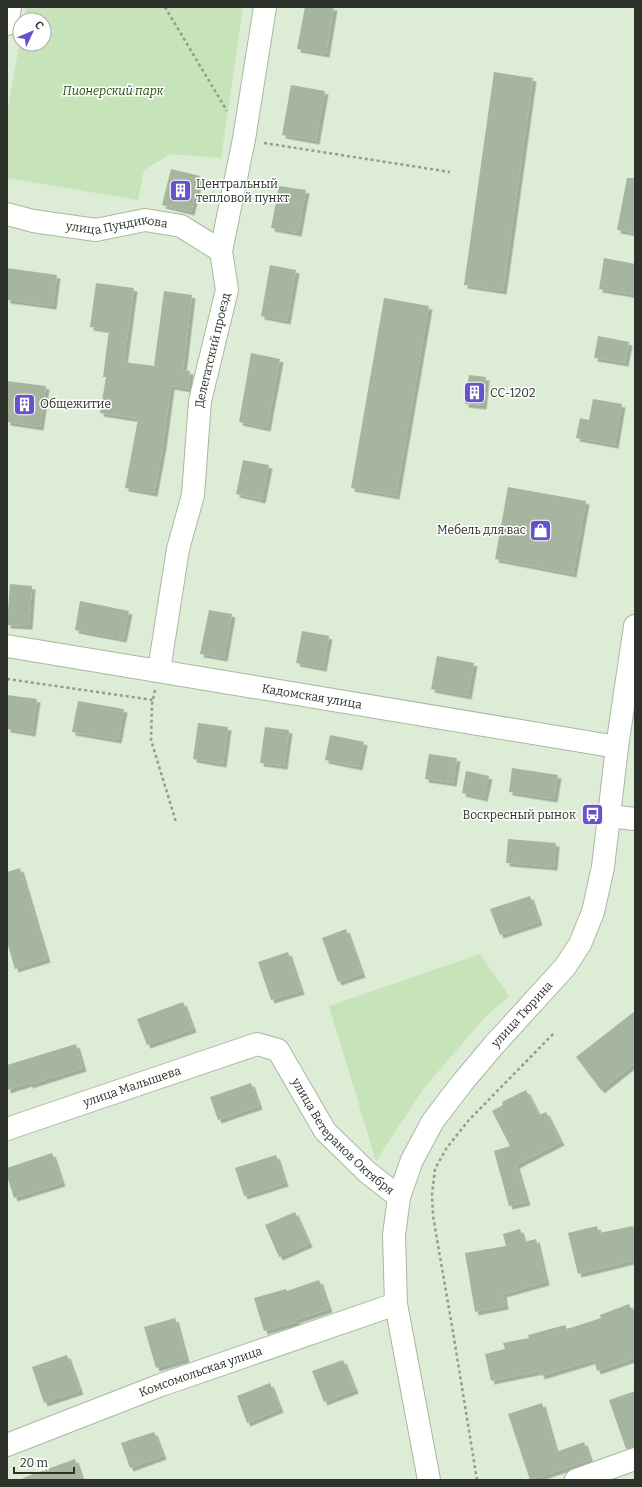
<svg xmlns="http://www.w3.org/2000/svg" width="642" height="1487" font-family="Bitter,serif">
<style>
.park{fill:#c7e3ba}
.building{fill:#a6b59f;filter:url(#shadow)}
.lines{fill:none;stroke-linecap:round;stroke-linejoin:round}
.minor-casing{stroke:#a9b8a2;stroke-width:24}
.path{stroke:#929d8c;stroke-width:2.5;stroke-dasharray:3 3;stroke-linecap:butt}
.minor{stroke:#fff;stroke-width:22}
.labels{text-anchor:middle;stroke-width:3;stroke-linejoin:round;paint-order:stroke}
.park-label{font-size:12px;font-style:italic;fill:#234b05;stroke:#fff}
.poi-label{font-size:12px;fill:#2c3229;stroke:#fff;text-anchor:start}
.street-label{font-size:12px;fill:#2c3229;stroke:#fff}
</style>
<defs>
<filter id="shadow"><feDropShadow dx="3.5" dy="3.5" stdDeviation="0" flood-color="#0004"/></filter>
</defs>
<rect width="100%" height="100%" fill="#dcecd5"/>
<g class="park">
<polygon points="26,7 243,7 221,158 170,154 144,170 138,200 7,178 7,113 20,40 20,44 44,44 44,20 24,20"/>
<polygon points="480,954 509,996 485,1017 424,1088 376,1161 329,1006"/>
</g>
<g class="building">
<polygon points="305,7 334,7 326,54 297,49"/>
<polygon points="494,72 533,78 503,291 464,285"/>
<polygon points="291,85 325,91 316,141 282,135"/>
<polygon points="171,169 200,176 191,212 162,205"/>
<polygon points="627,178 635,178 635,233 617,230"/>
<polygon points="279,186 306,190 298,233 271,228"/>
<polygon points="604,258 635,264 635,295 599,289"/>
<polygon points="270,265 296,270 287,321 261,316"/>
<polygon points="7,268 57,275 53,306 7,300"/>
<polygon points="96,283 134,288 124,362 154,366 164,291 192,295 183,370 190,371 188,389 171,386 163,445 154,493 125,488 138,419 100,413 106,377 103,377 109,330 90,327"/>
<polygon points="384,298 429,306 396,496 351,488"/>
<polygon points="598,336 629,342 625,363 594,358"/>
<polygon points="251,353 280,359 267,428 239,422"/>
<polygon points="469,375 486,377 483,406 465,404"/>
<polygon points="7,381 46,386 40,427 7,422"/>
<polygon points="593,399 622,404 615,445 576,438 580,418 589,420"/>
<polygon points="243,460 269,465 262,500 236,494"/>
<polygon points="508,487 586,501 573,574 495,559"/>
<polygon points="10,584 32,586 29,626 7,625"/>
<polygon points="80,601 129,611 123,639 75,630"/>
<polygon points="209,610 232,614 224,658 200,654"/>
<polygon points="302,631 329,636 323,668 296,663"/>
<polygon points="437,656 474,663 468,696 431,689"/>
<polygon points="7,695 37,699 32,733 7,729"/>
<polygon points="78,701 124,709 118,740 72,732"/>
<polygon points="198,723 228,727 223,764 193,759"/>
<polygon points="265,727 289,730 284,766 260,763"/>
<polygon points="330,735 364,742 359,767 325,760"/>
<polygon points="429,754 457,758 453,783 425,779"/>
<polygon points="512,768 558,775 554,799 509,792"/>
<polygon points="466,771 489,776 484,798 462,793"/>
<polygon points="508,839 556,843 554,867 506,863"/>
<polygon points="20,868 47,959 15,969 7,942 7,872"/>
<polygon points="530,896 539,922 500,935 490,909"/>
<polygon points="346,929 362,974 338,982 322,938"/>
<polygon points="288,952 301,991 271,1000 258,962"/>
<polygon points="183,1002 193,1029 147,1045 137,1019"/>
<polygon points="635,1011 635,1063 601,1090 576,1057"/>
<polygon points="76,1044 83,1068 29,1085 29,1083 7,1090 7,1065"/>
<polygon points="251,1083 259,1106 218,1120 210,1097"/>
<polygon points="526,1090 539,1115 546,1112 561,1142 516,1165 527,1202 509,1206 494,1151 510,1146 492,1111 503,1105 502,1102"/>
<polygon points="52,1153 62,1183 14,1198 7,1176 7,1168"/>
<polygon points="276,1155 285,1183 244,1196 235,1168"/>
<polygon points="295,1212 309,1244 279,1257 265,1225"/>
<polygon points="597,1226 599,1233 633,1226 635,1234 635,1260 578,1274 568,1233"/>
<polygon points="520,1229 524,1242 536,1239 546,1282 503,1294 505,1306 475,1312 465,1253 506,1246 503,1234"/>
<polygon points="319,1280 329,1309 296,1320 296,1322 264,1331 254,1298 286,1289 287,1291"/>
<polygon points="629,1304 635,1320 635,1358 597,1371 594,1360 541,1376 540,1371 491,1381 485,1354 505,1349 503,1343 529,1338 528,1335 565,1325 567,1329 601,1318 600,1315"/>
<polygon points="175,1318 186,1359 156,1368 144,1327"/>
<polygon points="67,1355 80,1391 44,1403 32,1367"/>
<polygon points="343,1360 355,1390 324,1402 312,1371"/>
<polygon points="270,1383 280,1409 247,1423 237,1396"/>
<polygon points="635,1391 635,1447 626,1449 609,1400"/>
<polygon points="542,1403 556,1452 584,1442 590,1460 530,1480 508,1414"/>
<polygon points="154,1432 163,1456 130,1468 121,1443"/>
<polygon points="75,1459 82,1480 24,1480 23,1478"/>
</g>
<g class="lines">
<defs>
<g id="minor">
<polyline points="7,24 10,7"/>
<path id="s1" d="M 7,214 L 33,221 L 96,230 L 145,220 L 181,226 L 221,251"/>
<path id="s2" d="M 7,646 L 617,747"/>
<path id="s3" d="M 159,670 L 178,549 L 193,495 L 200,401 L 227,290 L 221,251 L 244,139 L 265,7"/>
<polyline points="609,816 635,819"/>
<path id="s4" d="M 7,1129 L 257,1044 L 278,1050 L 325,1131 L 367,1172 L 399,1197"/>
<path id="s5" d="M 7,1445 L 161,1385 L 396,1304"/>
<path id="s6" d="M 429,1480 L 396,1304 L 394,1235 L 399,1197 L 412,1160 L 433,1121 L 462,1083 L 494,1045 L 565,967 L 580,944 L 593,912 L 603,867 L 617,747 L 635,626"/>
<polyline points="576,1480 635,1459"/>
</g>
</defs>
<use href="#minor" class="minor-casing"/>
<g class="path">
<polyline points="165,7 227,111"/>
<polyline points="264,143 450,172"/>
<polyline points="7,679 153,700"/>
<polyline points="155,690 152,704 151,740 176,822"/>
<polyline points="477,1480 453,1332 433,1216 432,1194 435,1169 446,1149 468,1121 555,1032"/>
</g>
<use href="#minor" class="minor"/>
</g>
<defs>
<symbol id="building-square" viewBox="-11 -11 22 22"><rect x="-9" y="-9" width="18" height="18" rx="4" fill="#6653cc" stroke="#fff"/><path d="M-4-6H4V6H1V3H-1V6H-4ZM-2.5-4.3h1.7v1.8h-1.7ZM.8-4.3h1.7v1.8H.8ZM-2.5-1h1.7V.8h-1.7ZM.8-1h1.7V.8H.8Z" fill="#fff"/></symbol>
<symbol id="shop-square" viewBox="-11 -11 22 22"><rect x="-9" y="-9" width="18" height="18" rx="4" fill="#6653cc" stroke="#fff"/><path d="M-5-2.5h2.3a2.7 3.5 0 0 1 5.4 0H5L5.5 6h-11ZM-1.5-2.5h3a1.5 2.3 0 0 0-3 0Z" fill="#fff"/></symbol>
<symbol id="bus-square" viewBox="-11 -11 22 22"><rect x="-9" y="-9" width="18" height="18" rx="4" fill="#6653cc" stroke="#fff"/><path d="M-5-6H5V4H4V6H2V4H-2V6H-4V4H-5ZM-3.5-4V0h7V-4ZM-3.5 1.2v1.5H-2V1.2ZM2 1.2v1.5H3.5V1.2Z" fill="#fff"/></symbol>
</defs>
<g fill-rule="evenodd">
<use href="#building-square" x="168" y="178" width="25" height="25"/>
<use href="#building-square" x="462" y="380" width="25" height="25"/>
<use href="#building-square" x="12" y="392" width="25" height="25"/>
<use href="#shop-square" x="528" y="518" width="25" height="25"/>
<use href="#bus-square" x="580" y="802" width="25" height="25"/>
</g>
<g class="labels">
<g class="park-label">
<text x="113" y="95">Пионерский парк</text>
</g>
<g class="poi-label">
<text x="196" y="188">Центральный<tspan x="196" dy="14">тепловой пункт</tspan></text>
<text x="490" y="397">СС-1202</text>
<text x="40" y="408">Общежитие</text>
<text x="526" y="534" text-anchor="end">Мебель для вас</text>
<text x="576" y="819" text-anchor="end">Воскресный рынок</text>
</g>
<g class="street-label">
<text dy="4" stroke="none"><textPath href="#s1" startOffset="112">улица Пундикова</textPath></text>
<text dy="4" stroke="none"><textPath href="#s3" startOffset="325">Делегатский проезд</textPath></text>
<text dy="4" stroke="none"><textPath href="#s2" startOffset="309">Кадомская улица</textPath></text>
<text dy="4" stroke="none"><textPath href="#s6" startOffset="509">улица Тюрина</textPath></text>
<text dy="4" stroke="none"><textPath href="#s4" startOffset="132">улица Малышева</textPath></text>
<text dy="4" stroke="none"><textPath href="#s4" startOffset="395">улица Ветеранов Октября</textPath></text>
<text dy="4" stroke="none"><textPath href="#s5" startOffset="207">Комсомольская улица</textPath></text>
</g>
</g>
<rect width="642" height="1487" fill="none" stroke="#2c3229" stroke-width="16"/>
<g transform="translate(32 32) rotate(46)"><circle r="19" fill="#ffffff" stroke="#abada9"/>
<path d="M0-3L7 15L0 10L-7 15Z" fill="#6653cc"/>
<text y="-6" font-size="11" font-weight="bold" text-anchor="middle" fill="#2c3229">С</text>
</g>
<path d="M14 1467v6h60v-6" fill="none" stroke="#2c3229" stroke-width="2"/>
<text x="20" y="1467" font-size="12" fill="#2c3229" stroke="#ffffff" stroke-width="3" paint-order="stroke">20 m</text>
</svg>
